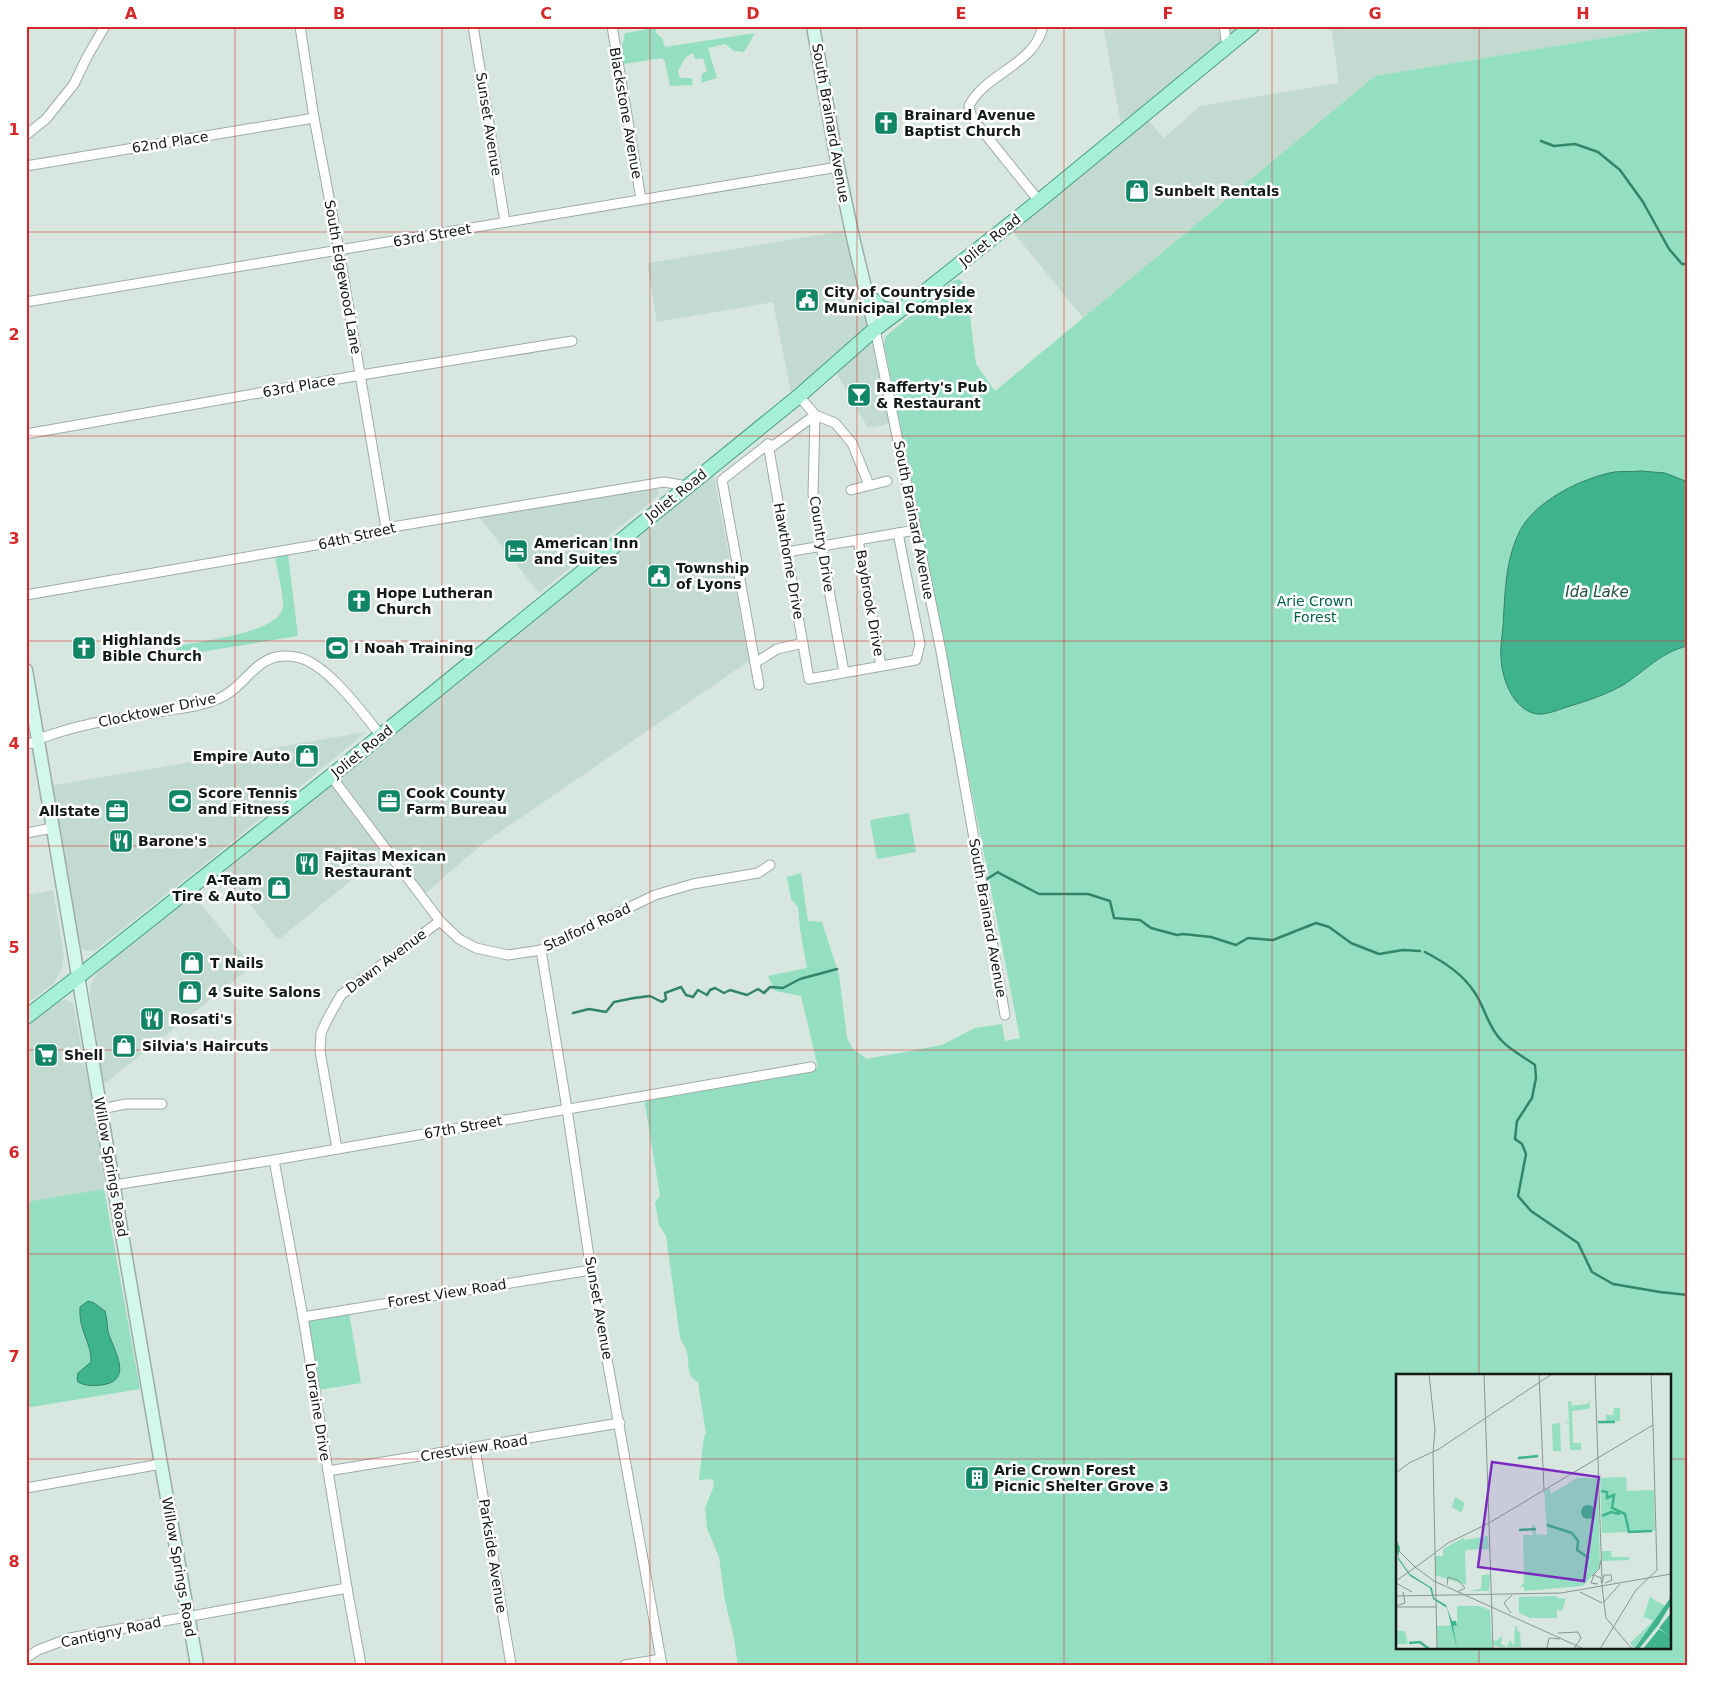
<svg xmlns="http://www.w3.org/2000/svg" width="1714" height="1691" font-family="'DejaVu Sans',sans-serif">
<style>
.built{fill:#c3dad0}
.green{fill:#94dec1;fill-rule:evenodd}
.water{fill:#3fb38e;stroke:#32856a}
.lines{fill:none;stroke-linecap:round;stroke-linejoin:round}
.stream{stroke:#32856a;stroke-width:2.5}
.street-casing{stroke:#9eaca6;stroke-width:11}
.secondary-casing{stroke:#9eaca6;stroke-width:15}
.primary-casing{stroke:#4b9f82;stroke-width:16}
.street{stroke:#fff;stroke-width:9}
.secondary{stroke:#d2f8eb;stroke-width:12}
.primary{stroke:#a5f0d6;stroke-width:14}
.grid{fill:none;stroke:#d62828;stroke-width:1;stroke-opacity:0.55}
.labels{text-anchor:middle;stroke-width:5;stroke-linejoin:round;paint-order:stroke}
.street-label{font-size:14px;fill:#141a17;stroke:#fff}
.poi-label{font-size:14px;font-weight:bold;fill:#141a17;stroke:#fff;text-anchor:start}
.park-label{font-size:14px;fill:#026249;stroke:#fff}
.water-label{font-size:15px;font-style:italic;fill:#225141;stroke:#fff}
.inset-river{fill:none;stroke:#3fb38e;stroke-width:2.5}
.inset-road{fill:none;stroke:#899590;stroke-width:1}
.view{fill:#7b2cbf;fill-opacity:0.15;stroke:#7b2cbf;stroke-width:2.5}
.inset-edge{fill:none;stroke:#141a17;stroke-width:2.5}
.neatline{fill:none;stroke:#d62828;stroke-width:2}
.grid-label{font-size:16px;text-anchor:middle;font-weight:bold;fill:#d62828}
</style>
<rect width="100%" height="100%" fill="#d7e7e0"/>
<g class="built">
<polygon points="1103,26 1249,26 1122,129"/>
<polygon points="1331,26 1677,26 1375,76 1083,318 1010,228 1145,117 1164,138 1200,106 1339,83"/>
<polygon points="849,230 874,328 792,397 773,302 657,322 647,263"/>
<polygon points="875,333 892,423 868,428 834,369"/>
<polygon points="713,471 749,661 481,845 425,894 336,776"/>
<polygon points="655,488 659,491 658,496 539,593 480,518"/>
<polygon points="366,732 251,827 96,950 88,951 82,949 78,943 50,786"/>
<polygon points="330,783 385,853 278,940 223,870"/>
<polygon points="53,890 64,955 62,969 54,983 26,1004 26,895"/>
<polygon points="193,895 252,966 103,1085 90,994 91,984 96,974 107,962"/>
<polygon points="67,1000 72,1003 74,1008 105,1169 104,1189 26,1202 26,1026 60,1001"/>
</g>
<g class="green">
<polygon points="645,26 655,26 656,33 662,38 665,47 755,33 744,52 734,51 725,44 708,48 717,78 701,83 702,74 707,71 703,58 695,59 693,53 686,57 678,71 680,78 692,78 693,85 670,86 665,62 662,58 624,64 621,51 625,33 645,30"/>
<path d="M 1677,26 L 1688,26 L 1688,1665 L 738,1665 L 733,1633 L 725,1601 L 719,1557 L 707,1528 L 705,1508 L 714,1486 L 713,1479 L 699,1480 L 704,1436 L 706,1434 L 698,1382 C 685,1375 690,1365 687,1353 C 686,1348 683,1343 680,1338 L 666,1236 L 659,1225 L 655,1202 L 660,1196 L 644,1098 L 818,1068 L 801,996 L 775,991 L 768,976 L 807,968 L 800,929 L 798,907 L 791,899 L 787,877 L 801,873 L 808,921 L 822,922 L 839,975 L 847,1038 L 853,1049 L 867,1059 L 942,1045 L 975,1028 L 1002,1024 L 1005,1041 L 1020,1038 L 884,344 L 886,336 L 953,281 L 959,279 L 966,285 L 976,364 L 995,391 L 1375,76 ZM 1398,1375 L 1670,1375 L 1670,1647 L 1398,1647 Z"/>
<path d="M 288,554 L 298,636 L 177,656 L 176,646 C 198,642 280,633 283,607 C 284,597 277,568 275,557 Z"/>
<polygon points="909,813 916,852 877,859 870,820"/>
<polygon points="104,1189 140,1389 26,1408 26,1202"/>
<polygon points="349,1313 361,1383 318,1390 308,1322 309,1320"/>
</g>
<g class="water">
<path d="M 1641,471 L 1665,473 L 1688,482 L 1688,646 C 1662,651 1644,672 1623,685 C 1606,695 1586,701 1567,707 C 1558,710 1546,715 1537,714 C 1513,710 1502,679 1501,658 C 1500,648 1502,637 1503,627 C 1505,594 1505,553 1524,524 C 1542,498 1583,478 1614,472 C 1623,471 1632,472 1641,471 Z"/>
<path d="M 88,1301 L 94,1303 L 105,1311 C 107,1318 107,1324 108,1331 C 112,1348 136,1381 101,1385 C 93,1386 85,1386 78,1382 L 77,1379 L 78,1373 L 91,1362 C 92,1343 78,1330 80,1307 Z"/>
</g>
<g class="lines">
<g class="stream">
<polyline points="1541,141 1554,146 1575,144 1598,152 1620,170 1643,202 1669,249 1682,264 1688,264"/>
<polyline points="999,873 1039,894 1088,894 1110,901 1114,918 1140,920 1151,928 1177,935 1183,934 1211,937 1236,945 1248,938 1273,940 1316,923 1329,927 1351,943 1379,954 1403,950 1420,951"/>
<polyline points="987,879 998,872"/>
<path d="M 1425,952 C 1444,962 1463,974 1475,993 C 1485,1008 1488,1027 1501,1040 C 1510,1050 1524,1057 1535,1065 L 1536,1078 L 1532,1098 L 1517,1121 L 1515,1139 L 1522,1144 L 1526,1154 L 1518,1196 L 1531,1211 L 1578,1243 L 1592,1272 L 1613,1284 L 1660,1292 L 1688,1295"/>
<polyline points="573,1013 589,1009 606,1012 614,1002 634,998 650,996 662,1002 666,999 665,993 681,987 686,995 693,997 698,990 707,995 710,990 715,988 724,993 730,990 747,995 758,989 764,993 770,987 783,988 800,979 837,969"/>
</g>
<defs>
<g id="street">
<polyline points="300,26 314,118 339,250 386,528"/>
<polyline points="473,26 505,222"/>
<polyline points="612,26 641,199"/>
<polyline points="1224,26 1227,46"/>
<polyline points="26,135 46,119 74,84 87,57 105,26"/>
<polyline points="26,166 314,118"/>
<path d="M 1039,201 L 972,118 L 969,106 C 985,73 1035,65 1043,26"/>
<polyline points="26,302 838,167"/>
<polyline points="875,329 941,651 1005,1015"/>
<polyline points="799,396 815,415 835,423 852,443 869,485"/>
<polyline points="815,415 813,494 821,546 844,672"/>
<polyline points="26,434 361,375 572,341"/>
<polyline points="768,444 809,679 916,660 920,644 898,533"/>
<polyline points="851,490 887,481"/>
<polyline points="858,540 881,666"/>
<polyline points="787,552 916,530"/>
<polyline points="26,595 345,540 366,536 386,528 664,482 687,486"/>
<polyline points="755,663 777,649 803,643"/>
<polyline points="759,685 722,480 768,444 773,446 815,415"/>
<path d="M 38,739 C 54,734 70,728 86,725 C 111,719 138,716 164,711 C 182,708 203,706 220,698 C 249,685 255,650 296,657 C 325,661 363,713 381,736"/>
<polyline points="26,744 39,742"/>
<polyline points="331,776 440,921 459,939 476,948 508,955 541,950 655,895 693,884 758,873 770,865"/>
<polyline points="26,833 53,828"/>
<polyline points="541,950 567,1109 591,1270 662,1665"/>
<polyline points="101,1109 126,1104 162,1104"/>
<polyline points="337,1149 320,1051 321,1033 327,1020 341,995 440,921"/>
<polyline points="274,1160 303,1317 347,1588 361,1665"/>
<polyline points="114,1185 274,1160 811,1067"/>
<polyline points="303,1317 591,1270"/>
<polyline points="475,1448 511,1665"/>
<polyline points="328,1471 620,1423"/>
<polyline points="26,1488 161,1464"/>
<polyline points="26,1658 38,1650 70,1638 347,1588"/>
<polyline points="625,1665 661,1659"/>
</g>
<g id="secondary">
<polyline points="813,26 838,167 854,242 875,329"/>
<polyline points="26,670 161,1464 197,1665"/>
</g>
<g id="primary">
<polyline points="868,295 881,308 898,312"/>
<polyline points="26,1017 78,977 331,776 799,396 875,329 923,293 1039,201 1252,26"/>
</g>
</defs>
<use href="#street" class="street-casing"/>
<use href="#secondary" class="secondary-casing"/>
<use href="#primary" class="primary-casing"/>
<use href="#street" class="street"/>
<use href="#secondary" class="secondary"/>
<use href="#primary" class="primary"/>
</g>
<path class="grid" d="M 235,26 L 235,1665M 442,26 L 442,1665M 650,26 L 650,1665M 857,26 L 857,1665M 1064,26 L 1064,1665M 1272,26 L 1272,1665M 1479,26 L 1479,1375M 26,232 L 1688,232M 26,436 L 1688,436M 26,641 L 1688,641M 26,846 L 1688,846M 26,1050 L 1688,1050M 26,1254 L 1688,1254M 26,1459 L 1398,1459M 1670,1459 L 1688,1459M 1479,1647 L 1479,1665"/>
<defs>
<symbol id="church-square" viewBox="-11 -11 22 22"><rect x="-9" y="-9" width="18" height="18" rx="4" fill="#118666" stroke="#fff"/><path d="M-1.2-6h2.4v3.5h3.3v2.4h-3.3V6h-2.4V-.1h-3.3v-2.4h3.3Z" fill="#fff"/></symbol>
<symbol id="shop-square" viewBox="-11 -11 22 22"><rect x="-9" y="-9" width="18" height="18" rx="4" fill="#118666" stroke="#fff"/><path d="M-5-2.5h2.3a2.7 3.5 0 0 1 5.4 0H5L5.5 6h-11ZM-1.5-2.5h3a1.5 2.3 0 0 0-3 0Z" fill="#fff"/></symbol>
<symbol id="civic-square" viewBox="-11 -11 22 22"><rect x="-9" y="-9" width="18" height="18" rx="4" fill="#118666" stroke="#fff"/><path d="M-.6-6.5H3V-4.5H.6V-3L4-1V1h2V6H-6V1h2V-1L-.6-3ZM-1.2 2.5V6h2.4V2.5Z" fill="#fff"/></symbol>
<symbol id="bar-square" viewBox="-11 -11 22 22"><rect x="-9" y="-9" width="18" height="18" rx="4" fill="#118666" stroke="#fff"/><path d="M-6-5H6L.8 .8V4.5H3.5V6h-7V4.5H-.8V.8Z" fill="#fff"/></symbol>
<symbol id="hotel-square" viewBox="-11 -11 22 22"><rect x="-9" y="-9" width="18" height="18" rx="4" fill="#118666" stroke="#fff"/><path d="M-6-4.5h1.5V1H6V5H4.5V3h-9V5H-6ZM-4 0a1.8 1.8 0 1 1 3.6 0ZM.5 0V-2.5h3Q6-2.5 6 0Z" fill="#fff"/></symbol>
<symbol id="stadium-square" viewBox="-11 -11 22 22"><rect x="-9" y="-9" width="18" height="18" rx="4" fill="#118666" stroke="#fff"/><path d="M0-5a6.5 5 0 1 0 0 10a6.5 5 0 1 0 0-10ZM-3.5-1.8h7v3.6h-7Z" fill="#fff"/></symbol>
<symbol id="office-square" viewBox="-11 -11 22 22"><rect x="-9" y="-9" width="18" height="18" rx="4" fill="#118666" stroke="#fff"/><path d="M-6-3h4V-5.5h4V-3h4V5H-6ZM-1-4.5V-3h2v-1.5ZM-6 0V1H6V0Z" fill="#fff"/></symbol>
<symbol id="restaurant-square" viewBox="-11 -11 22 22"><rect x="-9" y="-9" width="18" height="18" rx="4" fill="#118666" stroke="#fff"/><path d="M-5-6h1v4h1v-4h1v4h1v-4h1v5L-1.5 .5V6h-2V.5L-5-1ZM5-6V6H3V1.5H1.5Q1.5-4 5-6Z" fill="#fff"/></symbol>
<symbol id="supermarket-square" viewBox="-11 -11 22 22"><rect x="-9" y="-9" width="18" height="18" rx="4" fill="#118666" stroke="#fff"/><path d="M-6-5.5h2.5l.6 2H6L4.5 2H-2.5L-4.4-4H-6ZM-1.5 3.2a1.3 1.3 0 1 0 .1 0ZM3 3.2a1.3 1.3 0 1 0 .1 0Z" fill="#fff"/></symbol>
<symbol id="building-square" viewBox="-11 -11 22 22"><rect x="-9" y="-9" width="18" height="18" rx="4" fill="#118666" stroke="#fff"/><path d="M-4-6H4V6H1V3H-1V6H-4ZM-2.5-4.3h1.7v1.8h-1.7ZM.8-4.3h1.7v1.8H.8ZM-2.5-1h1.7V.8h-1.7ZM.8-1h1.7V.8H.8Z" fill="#fff"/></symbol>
</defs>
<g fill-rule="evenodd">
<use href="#church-square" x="872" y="109" width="28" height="28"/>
<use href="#shop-square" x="1123" y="177" width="28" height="28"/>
<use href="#civic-square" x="793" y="286" width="28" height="28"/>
<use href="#bar-square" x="845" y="381" width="28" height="28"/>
<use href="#hotel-square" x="502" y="537" width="28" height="28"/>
<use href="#civic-square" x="645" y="562" width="28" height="28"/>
<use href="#church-square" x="345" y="587" width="28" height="28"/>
<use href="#church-square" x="70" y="634" width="28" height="28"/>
<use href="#stadium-square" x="323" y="634" width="28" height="28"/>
<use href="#shop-square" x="293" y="742" width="28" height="28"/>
<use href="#stadium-square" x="166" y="787" width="28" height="28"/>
<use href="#office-square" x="375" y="787" width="28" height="28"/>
<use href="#office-square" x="103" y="797" width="28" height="28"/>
<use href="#restaurant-square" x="107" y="827" width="28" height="28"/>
<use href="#restaurant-square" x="293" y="850" width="28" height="28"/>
<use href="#shop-square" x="265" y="874" width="28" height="28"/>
<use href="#shop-square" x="178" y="949" width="28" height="28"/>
<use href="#shop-square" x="176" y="978" width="28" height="28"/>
<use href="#restaurant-square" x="138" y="1005" width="28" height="28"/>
<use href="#shop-square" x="110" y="1032" width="28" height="28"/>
<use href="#supermarket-square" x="32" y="1041" width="28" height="28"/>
<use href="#building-square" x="963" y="1464" width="28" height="28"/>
</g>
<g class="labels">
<g class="street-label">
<text transform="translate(626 113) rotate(80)" y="5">Blackstone Avenue</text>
<text transform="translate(831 123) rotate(80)" y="5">South Brainard Avenue</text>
<text transform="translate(489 124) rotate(81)" y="5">Sunset Avenue</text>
<text transform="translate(170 142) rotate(-9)" y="5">62nd Place</text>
<text transform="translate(432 235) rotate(-10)" y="5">63rd Street</text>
<text transform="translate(990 240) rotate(-39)" y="5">Joliet Road</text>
<text transform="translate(343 277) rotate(80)" y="5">South Edgewood Lane</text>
<text transform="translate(299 386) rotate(-10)" y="5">63rd Place</text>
<text transform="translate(676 495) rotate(-39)" y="5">Joliet Road</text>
<text transform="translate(914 520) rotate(79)" y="5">South Brainard Avenue</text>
<text transform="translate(357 536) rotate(-13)" y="5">64th Street</text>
<text transform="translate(822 544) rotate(81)" y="5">Country Drive</text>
<text transform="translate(789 561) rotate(80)" y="5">Hawthorne Drive</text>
<text transform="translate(870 603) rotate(80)" y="5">Baybrook Drive</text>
<text transform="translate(157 710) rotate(-12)" y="5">Clocktower Drive</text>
<text transform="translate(362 751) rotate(-39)" y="5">Joliet Road</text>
<text transform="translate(988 918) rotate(80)" y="5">South Brainard Avenue</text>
<text transform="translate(587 927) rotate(-25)" y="5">Stalford Road</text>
<text transform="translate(386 961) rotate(-37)" y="5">Dawn Avenue</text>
<text transform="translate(463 1127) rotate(-10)" y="5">67th Street</text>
<text transform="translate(111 1167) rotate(80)" y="5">Willow Springs Road</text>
<text transform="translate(447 1293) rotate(-9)" y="5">Forest View Road</text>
<text transform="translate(599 1308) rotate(80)" y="5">Sunset Avenue</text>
<text transform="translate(318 1412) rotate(81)" y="5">Lorraine Drive</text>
<text transform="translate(474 1448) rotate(-9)" y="5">Crestview Road</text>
<text transform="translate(493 1556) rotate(81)" y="5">Parkside Avenue</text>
<text transform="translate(179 1567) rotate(80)" y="5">Willow Springs Road</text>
<text transform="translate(111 1632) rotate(-12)" y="5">Cantigny Road</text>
</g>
<g class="poi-label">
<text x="904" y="120">Brainard Avenue<tspan x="904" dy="16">Baptist Church</tspan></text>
<text x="1154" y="196">Sunbelt Rentals</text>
<text x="824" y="297">City of Countryside<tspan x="824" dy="16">Municipal Complex</tspan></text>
<text x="876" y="392">Rafferty's Pub<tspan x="876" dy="16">&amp; Restaurant</tspan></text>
<text x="534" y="548">American Inn<tspan x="534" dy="16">and Suites</tspan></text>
<text x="676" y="573">Township<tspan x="676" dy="16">of Lyons</tspan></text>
<text x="376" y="598">Hope Lutheran<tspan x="376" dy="16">Church</tspan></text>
<text x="102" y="645">Highlands<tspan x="102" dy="16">Bible Church</tspan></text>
<text x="354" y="653">I Noah Training</text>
<text x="290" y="761" text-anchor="end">Empire Auto</text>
<text x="198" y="798">Score Tennis<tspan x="198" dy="16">and Fitness</tspan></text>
<text x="406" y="798">Cook County<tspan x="406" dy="16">Farm Bureau</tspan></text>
<text x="100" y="816" text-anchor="end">Allstate</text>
<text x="138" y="846">Barone's</text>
<text x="324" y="861">Fajitas Mexican<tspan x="324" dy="16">Restaurant</tspan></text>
<text x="262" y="885" text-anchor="end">A-Team<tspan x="262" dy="16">Tire &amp; Auto</tspan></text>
<text x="210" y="968">T Nails</text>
<text x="208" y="997">4 Suite Salons</text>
<text x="170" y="1024">Rosati's</text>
<text x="142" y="1051">Silvia's Haircuts</text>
<text x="64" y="1060">Shell</text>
<text x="994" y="1475">Arie Crown Forest<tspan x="994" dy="16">Picnic Shelter Grove 3</tspan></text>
</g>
<g class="park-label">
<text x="1315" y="606">Arie Crown<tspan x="1315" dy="16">Forest</tspan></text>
</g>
<g class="water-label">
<text x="1597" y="597">Ida Lake</text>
</g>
</g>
<g transform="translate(1396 1374)">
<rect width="275" height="275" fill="#d7e7e0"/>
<path d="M 193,21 L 194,33 L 192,35 L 176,37 L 177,69 L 185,69 L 185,76 L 174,76 L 173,50 L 169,48 L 173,48 L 172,27 L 176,28 L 175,32 L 190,30 L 193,29 ZM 218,34 L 224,34 L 224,47 L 210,47 L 210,41 L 217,41 ZM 164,49 L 165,77 L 157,77 L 156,50 ZM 230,103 L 231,117 L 258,116 L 259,157 L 206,159 L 204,104 ZM 181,104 L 202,104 L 204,193 L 187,212 L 128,217 L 128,213 L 124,213 L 128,208 L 127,161 L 138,161 L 135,155 L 138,149 L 140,160 L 151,161 L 148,116 L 154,114 L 155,120 ZM 59,123 L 69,129 L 65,139 L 56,133 ZM 92,162 L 93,175 L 69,176 L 70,211 L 39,201 L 39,182 L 47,182 L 47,175 L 67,164 L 69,166 ZM 206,177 L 215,177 L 216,183 L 233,183 L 235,201 L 233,186 L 206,187 ZM 94,200 L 93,217 L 72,217 L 85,215 L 86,201 ZM 161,222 L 161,224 L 170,225 L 166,237 L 161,236 L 161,244 L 134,244 L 123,239 L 123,223 ZM 254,223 L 269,232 L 238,274 L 234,269 L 257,247 L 248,243 L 244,253 ZM 61,232 L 83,232 L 94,236 L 96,275 L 41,275 L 41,252 L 61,251 ZM 119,252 L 123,253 L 120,254 L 124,259 L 125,273 L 104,273 L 97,271 L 97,266 L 101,267 L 106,261 L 105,270 L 111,273 L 114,266 L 118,272 ZM 0,257 L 9,257 L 12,270 L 0,270 Z" fill="#94dec1"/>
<path d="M185 138a7 7 0 1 1 14 0a7 7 0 1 1-14 0ZM 0,165 L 4,174 L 2,183 L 14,200 L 36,214 L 38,224 L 50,231 L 56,247 L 60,247 L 61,251 L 57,252 L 61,275 L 51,234 L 37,225 L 34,214 L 14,202 L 2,185 ZM 275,223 L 275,230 L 263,250 L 243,275 L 238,275 ZM 275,239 L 275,275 L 247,275 L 263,255 L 272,261 L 263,254 Z" fill="#3fb38e"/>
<path class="inset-river" d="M 202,48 L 219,48M 122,84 L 142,82M 205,117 L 211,118 L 211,124 L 218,121 L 216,134 L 229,140 L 233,158 L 256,157M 206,142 L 215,138 L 224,140M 151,151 L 176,159M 123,156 L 140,155M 176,159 L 182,167 L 181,176 L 193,184M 13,269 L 24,268 L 33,275"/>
<path class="inset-road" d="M 33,0 L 39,56 L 37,79M 88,0 L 93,149M 143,0 L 148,116M 199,0 L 206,205M 37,79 L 41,275M 0,99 L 13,89 L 43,75 L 156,0M 93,149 L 97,275M 0,174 L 19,193 L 38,207 L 188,275M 28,187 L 52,169 L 93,149 L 257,51 L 255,0M 196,202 L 203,195 L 205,186M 0,207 L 28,187M 0,209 L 16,218M 206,209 L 208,201 L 215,201 L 216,206 L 209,209M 202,210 L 195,209 L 198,201 L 205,204 L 210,244 L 236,275M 51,211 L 52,203 L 62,206 L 69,214 L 61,218M 184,218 L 206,229M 0,222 L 165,219 L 275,200M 207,229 L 224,210M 0,232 L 9,229 L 7,218M 0,233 L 40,233M 115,239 L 108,229 L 116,221M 162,259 L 182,258 L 185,264 L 178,275M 151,274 L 153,264 L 164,265M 124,275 L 173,275M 204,275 L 240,216 L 261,196 L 257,51"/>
<path class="view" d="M 96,88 L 203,103 L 188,207 L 82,193 Z"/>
<rect width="275" height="275" class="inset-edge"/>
</g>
<rect width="1714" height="1691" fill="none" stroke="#ffffff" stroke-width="55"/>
<rect x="28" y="28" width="1658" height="1636" class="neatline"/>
<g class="grid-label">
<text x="131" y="19">A</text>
<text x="339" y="19">B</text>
<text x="546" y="19">C</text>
<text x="753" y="19">D</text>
<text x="961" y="19">E</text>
<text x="1168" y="19">F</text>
<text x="1375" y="19">G</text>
<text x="1583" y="19">H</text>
<text x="14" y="135">1</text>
<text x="14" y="340">2</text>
<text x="14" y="544">3</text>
<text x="14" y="749">4</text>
<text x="14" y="953">5</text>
<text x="14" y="1158">6</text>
<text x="14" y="1362">7</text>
<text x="14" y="1567">8</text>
</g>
</svg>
